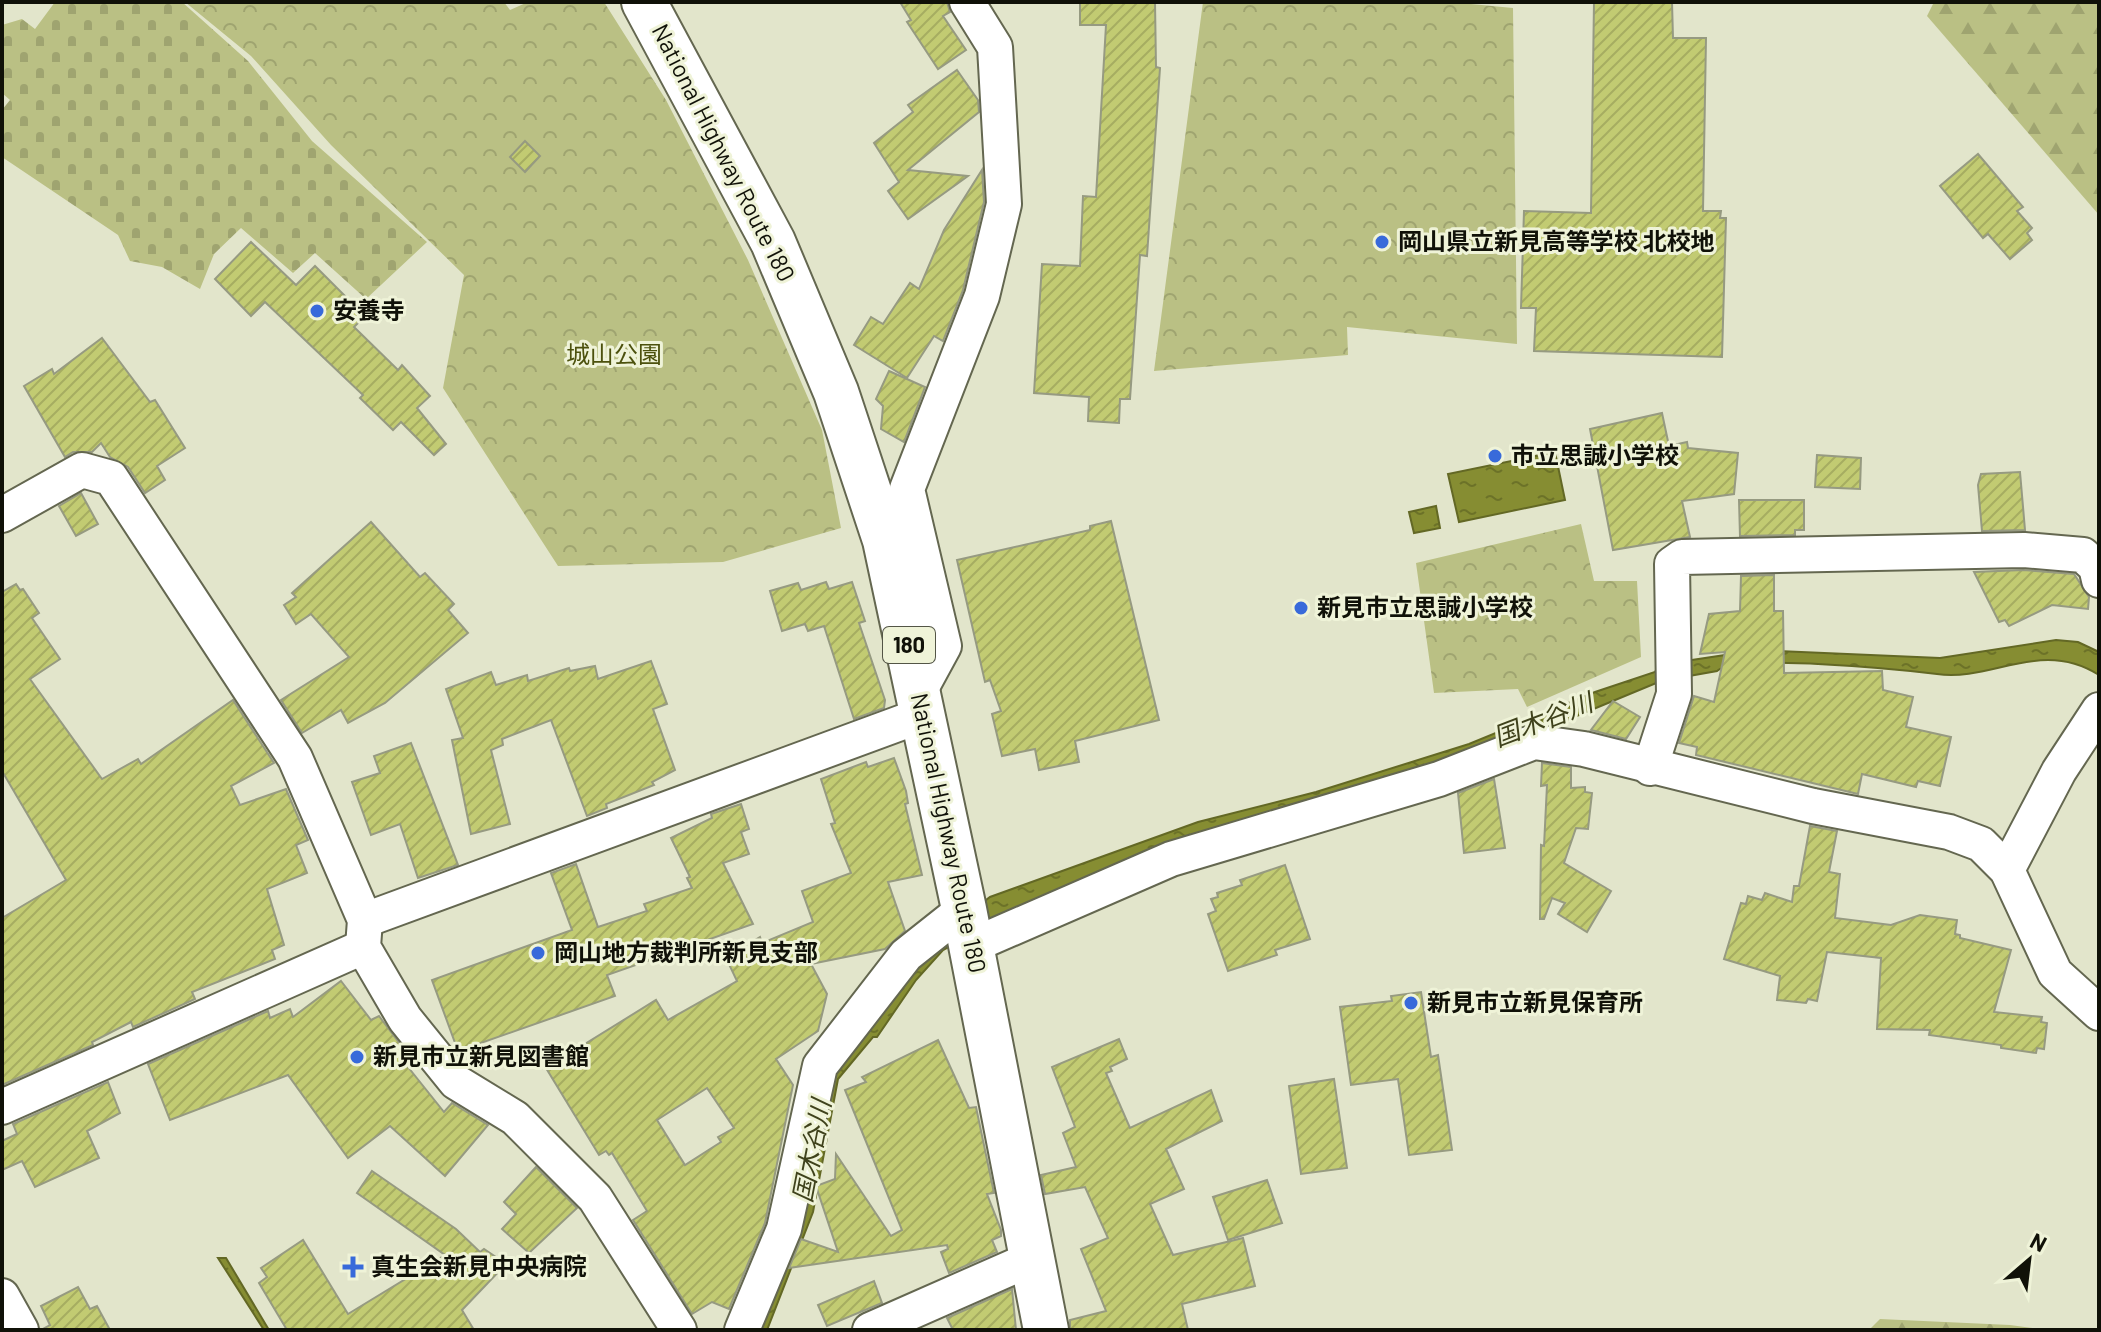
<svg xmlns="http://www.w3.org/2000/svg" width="2101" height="1332" font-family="Barlow,'Noto Sans JP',sans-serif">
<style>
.forest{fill:url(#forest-firs)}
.cemetery{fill:url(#cemetery-stones)}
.park{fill:url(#park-crowns)}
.water{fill:url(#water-ripples);stroke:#636825;stroke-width:2}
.building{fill:url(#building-hatch);stroke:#969a81;stroke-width:2;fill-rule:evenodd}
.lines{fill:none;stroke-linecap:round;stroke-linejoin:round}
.minor-casing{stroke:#646750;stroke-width:38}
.trunk-casing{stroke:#646750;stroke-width:48}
.minor{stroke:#fff;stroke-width:34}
.trunk{stroke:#fff;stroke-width:44}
.poi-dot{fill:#386ada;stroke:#eff3d8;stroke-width:3}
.labels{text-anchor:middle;stroke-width:6;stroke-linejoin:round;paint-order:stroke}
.shield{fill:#eff3d8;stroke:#535546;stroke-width:2}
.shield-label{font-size:22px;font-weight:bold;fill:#101108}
.street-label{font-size:24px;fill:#101108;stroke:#eff3d8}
.poi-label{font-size:24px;font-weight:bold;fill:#101108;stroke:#eff3d8;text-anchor:start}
.park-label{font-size:24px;fill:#4c510d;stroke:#eff3d8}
.water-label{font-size:26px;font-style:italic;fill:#3f421c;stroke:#eff3d8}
</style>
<defs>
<pattern id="forest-firs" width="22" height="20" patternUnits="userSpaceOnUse" patternTransform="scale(2)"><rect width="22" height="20" fill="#bac084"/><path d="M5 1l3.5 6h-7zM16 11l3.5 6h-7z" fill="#9fa470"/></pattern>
<pattern id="cemetery-stones" width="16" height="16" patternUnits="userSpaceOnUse" patternTransform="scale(2)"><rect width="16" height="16" fill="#bac084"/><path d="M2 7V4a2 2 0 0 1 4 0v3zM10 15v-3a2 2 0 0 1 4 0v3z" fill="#9fa470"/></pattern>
<pattern id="park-crowns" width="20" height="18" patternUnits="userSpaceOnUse" patternTransform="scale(2)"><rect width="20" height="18" fill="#bac084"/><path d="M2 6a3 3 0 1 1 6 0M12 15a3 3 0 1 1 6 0" fill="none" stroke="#9fa470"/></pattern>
<pattern id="water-ripples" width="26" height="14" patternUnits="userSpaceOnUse" patternTransform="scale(2)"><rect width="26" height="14" fill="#868d32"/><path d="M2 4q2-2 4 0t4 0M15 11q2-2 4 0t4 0" fill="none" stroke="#6c7228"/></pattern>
<pattern id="building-hatch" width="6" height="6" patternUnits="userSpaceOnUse" patternTransform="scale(2)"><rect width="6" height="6" fill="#c2cb72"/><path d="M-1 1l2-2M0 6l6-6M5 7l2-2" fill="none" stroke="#a6ad61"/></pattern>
</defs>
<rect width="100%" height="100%" fill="#e2e5cb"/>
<g class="forest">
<polygon points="1934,2 2099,2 2099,215 1927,16"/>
<polygon points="1880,1319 2010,1325 2047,1330 1869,1330"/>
</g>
<polygon class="cemetery" points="55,2 182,2 248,61 312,141 427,242 366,299 315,253 293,273 241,228 214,254 200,289 162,267 130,261 118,235 2,157 2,110 10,100 2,93 2,25 22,19 35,29"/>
<g class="park">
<polygon points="185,2 504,2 510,10 528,2 604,2 666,100 748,260 822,430 841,528 723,562 558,566 443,388 464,275 331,145 251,56"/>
<polygon points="1203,2 1450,2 1513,8 1517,344 1347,327 1348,355 1154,371"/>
<polygon points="1581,524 1594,581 1637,581 1641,657 1527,707 1518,689 1434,693 1416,563"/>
</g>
<g class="water">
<polygon points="1555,452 1565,500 1459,522 1448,474"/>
<polygon points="1436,506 1440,528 1414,533 1409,512"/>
<path d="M 2056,640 L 2078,642 L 2099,652 L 2099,675 C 2041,638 1992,682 1937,674 C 1904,670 1737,653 1717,671 L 1661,681 L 1526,737 L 1002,918 L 943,950 L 916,980 L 877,1037 L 873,1037 L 838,1079 L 813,1212 L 767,1330 L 751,1330 L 823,1071 L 923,949 L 990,897 L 1198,822 L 1316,792 L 1469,744 L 1595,692 L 1655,672 L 1659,665 L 1758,650 L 1940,658 Z"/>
<polygon points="218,1258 226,1258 269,1330 264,1330"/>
</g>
<g class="building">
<polygon points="900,2 947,2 950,12 943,16 966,50 938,69 907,22 911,20"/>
<polygon points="1080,2 1155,2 1156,67 1160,68 1147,256 1140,255 1130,399 1120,399 1119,423 1088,421 1089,397 1034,393 1042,264 1080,266 1083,196 1096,197 1106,25 1080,25"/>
<polygon points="1594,2 1672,2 1673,38 1706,38 1703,211 1721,211 1720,218 1726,218 1722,357 1534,351 1536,308 1521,308 1524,211 1591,213"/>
<polygon points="957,70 978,100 979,112 908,170 968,176 908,219 888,191 899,182 874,143 913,112 908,105"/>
<polygon points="525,141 540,156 525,172 510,157"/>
<polygon points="1978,154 2023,207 2017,211 2032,228 2027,233 2032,240 2010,259 1988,234 1983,238 1940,186"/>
<polygon points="982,170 984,202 963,290 943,341 934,336 907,378 854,345 871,317 883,324 910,283 919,289 944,230"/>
<polygon points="251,242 296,285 315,266 365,316 354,327 398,370 402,365 430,396 417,408 446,444 434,455 401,422 393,430 360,398 363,395 265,302 251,316 215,279"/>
<polygon points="102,338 150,402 155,400 185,448 157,466 165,480 145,493 128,467 110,457 101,443 92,452 73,452 65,457 24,386 52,369 54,374"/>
<polygon points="889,371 925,387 904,442 881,429 883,406 876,399"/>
<polygon points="1662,413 1669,446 1687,442 1688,448 1738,453 1734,494 1682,501 1690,537 1613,550 1590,429"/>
<polygon points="1817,455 1861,458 1860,489 1815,487"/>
<polygon points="2020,472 2025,530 1982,531 1978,485 1981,474"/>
<polygon points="81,493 98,524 76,536 59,506"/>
<polygon points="1739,500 1804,500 1804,530 1795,530 1795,535 1740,536"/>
<polygon points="1111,521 1159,720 1075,741 1079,762 1039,770 1035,749 1002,756 992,714 1001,711 990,680 985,682 957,560 1090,530 1090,526"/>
<polygon points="371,522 420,577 425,573 454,604 448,610 468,633 385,703 348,723 341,710 302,733 281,700 349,657 311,614 296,624 284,605 296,597 292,593"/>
<polygon points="2023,570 2074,574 2089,597 2088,609 2052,605 2009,626 2005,620 1999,622 1974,572"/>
<polygon points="1774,575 1774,611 1783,611 1784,673 1882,671 1883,690 1913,697 1906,727 1951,737 1940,786 1918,781 1916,787 1862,774 1858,794 1696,755 1697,747 1679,743 1694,696 1714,702 1725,652 1700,654 1709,614 1740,611 1741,576"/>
<polygon points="826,582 829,589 852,582 865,621 859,623 885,700 884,708 854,719 824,626 808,631 805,624 782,631 770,591 798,583 801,590"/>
<polygon points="16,584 20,590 23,589 39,613 32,618 60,659 30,679 102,779 138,759 141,764 233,700 274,763 231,786 240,805 286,789 308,840 296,845 307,873 267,889 284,945 272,950 275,959 192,992 195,999 133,1027 131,1022 92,1042 93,1045 2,1085 2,918 66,880 2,771 2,592"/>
<polygon points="651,661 667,704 653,709 675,770 652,782 654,785 606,804 607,808 587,816 551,720 502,739 503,745 491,750 510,824 471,834 452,740 463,738 446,689 491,672 496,685 527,675 528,681 569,668 570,671 595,666 598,679"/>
<polygon points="1613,701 1640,717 1626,739 1591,730"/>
<polygon points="411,743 458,865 418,878 400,824 371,835 352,782 380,773 374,756"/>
<path d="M 894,758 L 906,791 L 908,803 L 905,804 L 922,875 L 888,882 L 905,931 L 885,949 L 811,964 L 827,994 L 818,1031 L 776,1059 L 793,1085 L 765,1223 L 729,1309 L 712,1302 L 692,1314 L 633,1220 L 647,1211 L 612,1153 L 609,1155 L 606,1151 L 599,1155 L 546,1068 L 656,1000 L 668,1020 L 737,981 L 726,958 L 760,937 L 762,943 L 813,922 L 802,891 L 851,873 L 831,824 L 835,823 L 821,779 L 866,762 L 868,767 ZM 707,1088 L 734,1128 L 718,1137 L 721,1142 L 685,1165 L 657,1120 Z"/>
<polygon points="1542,763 1571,767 1571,788 1585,787 1585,792 1592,793 1588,829 1576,828 1564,863 1611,891 1587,932 1558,914 1565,903 1552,898 1544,919 1540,919 1541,845 1544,846 1547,785 1541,786"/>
<polygon points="1494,779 1505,848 1464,853 1458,793"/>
<polygon points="741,804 749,829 741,832 749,854 723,863 753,924 607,975 615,996 458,1051 432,980 572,930 551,873 576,864 598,927 647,911 644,904 692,888 687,878 690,877 671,838 712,818 711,814"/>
<polygon points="1810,826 1837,831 1829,872 1840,874 1835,918 1891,925 1920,915 1957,920 1955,934 1960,935 1960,938 2011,950 1994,1012 2042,1017 2041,1022 2047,1023 2044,1049 2037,1048 2036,1053 2001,1048 2001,1045 1929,1035 1930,1030 1877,1029 1881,958 1827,952 1817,1001 1808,999 1806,1003 1777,1000 1780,976 1724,959 1741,903 1746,904 1748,896 1762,900 1765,893 1792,902 1794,886 1799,886"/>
<polygon points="1285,865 1310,939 1275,950 1277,955 1228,971 1208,914 1216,911 1211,899 1218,897 1217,893 1242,885 1240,880"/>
<polygon points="341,981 371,1020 379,1016 406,1052 400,1057 444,1112 452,1103 488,1125 445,1176 390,1126 348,1158 288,1075 170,1120 148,1064 268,1011 270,1018 290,1009 293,1017"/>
<polygon points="1421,992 1431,1057 1438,1055 1452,1150 1409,1155 1398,1079 1351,1085 1340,1007 1392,1001 1391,996"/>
<polygon points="1119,1039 1127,1059 1110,1067 1112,1071 1106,1073 1130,1128 1211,1090 1222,1121 1166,1149 1184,1189 1150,1204 1173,1255 1243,1238 1255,1286 1182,1304 1188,1330 1070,1330 1070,1320 1106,1311 1081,1249 1108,1238 1085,1187 1045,1194 1041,1175 1076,1167 1063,1133 1075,1127 1052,1067"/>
<polygon points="938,1040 969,1108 976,1107 994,1193 987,1194 1001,1230 1001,1236 992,1240 997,1252 949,1273 941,1252 948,1249 947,1245 789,1268 801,1239 838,1252 816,1186 835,1179 836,1154 891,1236 902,1230 845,1090 866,1082 862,1077"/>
<polygon points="1334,1079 1347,1168 1301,1174 1289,1086"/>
<polygon points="108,1082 120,1113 87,1131 99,1158 35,1187 22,1161 2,1170 2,1141 17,1134 13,1124"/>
<polygon points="536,1167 577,1208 529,1253 502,1229 516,1214 504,1202"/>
<polygon points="372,1171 456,1229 480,1252 484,1249 506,1264 462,1310 474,1330 287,1330 259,1283 267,1277 261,1268 303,1240 348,1314 445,1255 357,1193"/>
<polygon points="1267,1180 1282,1223 1228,1240 1213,1197"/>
<polygon points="874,1281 882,1303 827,1326 818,1305"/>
<polygon points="78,1287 90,1309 97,1306 110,1330 41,1330 50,1325 41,1306"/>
<polygon points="1012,1289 1016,1330 953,1330 947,1318"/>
</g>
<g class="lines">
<defs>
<g id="minor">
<polyline points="2,515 82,470 111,478 295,758 365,920 363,947 405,1019 456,1082 515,1118 595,1198 679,1330"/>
<polyline points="919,692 944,646 907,489 982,296 1004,204 995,47 967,2"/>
<polyline points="1650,768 1674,694 1672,564 1682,557 2024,550 2083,555 2096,567 2099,580"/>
<polyline points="2007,870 2059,771 2099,710"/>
<polyline points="365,920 922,715"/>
<polyline points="971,946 1171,859 1439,779 1534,742 1584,749 1813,806 1949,832 1981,844 2007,870 2055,973 2099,1013"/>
<polyline points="2,1107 363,947"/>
<polyline points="2,1296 21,1330"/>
<polyline points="742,1330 784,1229 820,1066 906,955 964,909"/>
<polyline points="870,1330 1031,1259"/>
</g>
<polyline id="trunk" points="644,2 773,242 836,392 885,540 964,909 1046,1330"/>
</defs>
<use href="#minor" class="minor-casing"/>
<use href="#trunk" class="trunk-casing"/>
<use href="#minor" class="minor"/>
<use href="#trunk" class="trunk"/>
</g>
<g class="poi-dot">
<circle cx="1382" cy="242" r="8"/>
<circle cx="317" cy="311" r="8"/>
<circle cx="1495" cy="456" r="8"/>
<circle cx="1301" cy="608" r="8"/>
<circle cx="538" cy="953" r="8"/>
<circle cx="1411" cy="1003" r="8"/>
<circle cx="357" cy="1057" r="8"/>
<path d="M349 1255h8v8h8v8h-8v8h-8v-8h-8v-8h8z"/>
</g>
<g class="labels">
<rect class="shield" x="883" y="627" width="52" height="36" rx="6"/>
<g class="shield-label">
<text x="909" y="653">180</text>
</g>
<g class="street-label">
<text transform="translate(723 153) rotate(63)" y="8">National Highway Route 180</text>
<text transform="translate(948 833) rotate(78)" y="8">National Highway Route 180</text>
</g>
<g class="poi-label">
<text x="1398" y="250">岡山県立新見高等学校 北校地</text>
<text x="333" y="319">安養寺</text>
<text x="1511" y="464">市立思誠小学校</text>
<text x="1317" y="616">新見市立思誠小学校</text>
<text x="554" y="961">岡山地方裁判所新見支部</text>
<text x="1427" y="1011">新見市立新見保育所</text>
<text x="373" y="1065">新見市立新見図書館</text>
<text x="371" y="1275">真生会新見中央病院</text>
</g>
<g class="park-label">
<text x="614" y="363">城山公園</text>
</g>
<g class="water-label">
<text transform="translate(1543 720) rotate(-21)" y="9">国木谷川</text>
<text transform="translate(812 1151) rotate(-79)" y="9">国木谷川</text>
</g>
</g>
<rect width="2101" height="1332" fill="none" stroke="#101108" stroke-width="8"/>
<g transform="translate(2029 1260) rotate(28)" stroke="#eff3d8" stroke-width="6" paint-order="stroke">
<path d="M0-6L14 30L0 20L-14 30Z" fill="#101108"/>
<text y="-12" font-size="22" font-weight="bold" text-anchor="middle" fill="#101108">N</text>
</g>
</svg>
